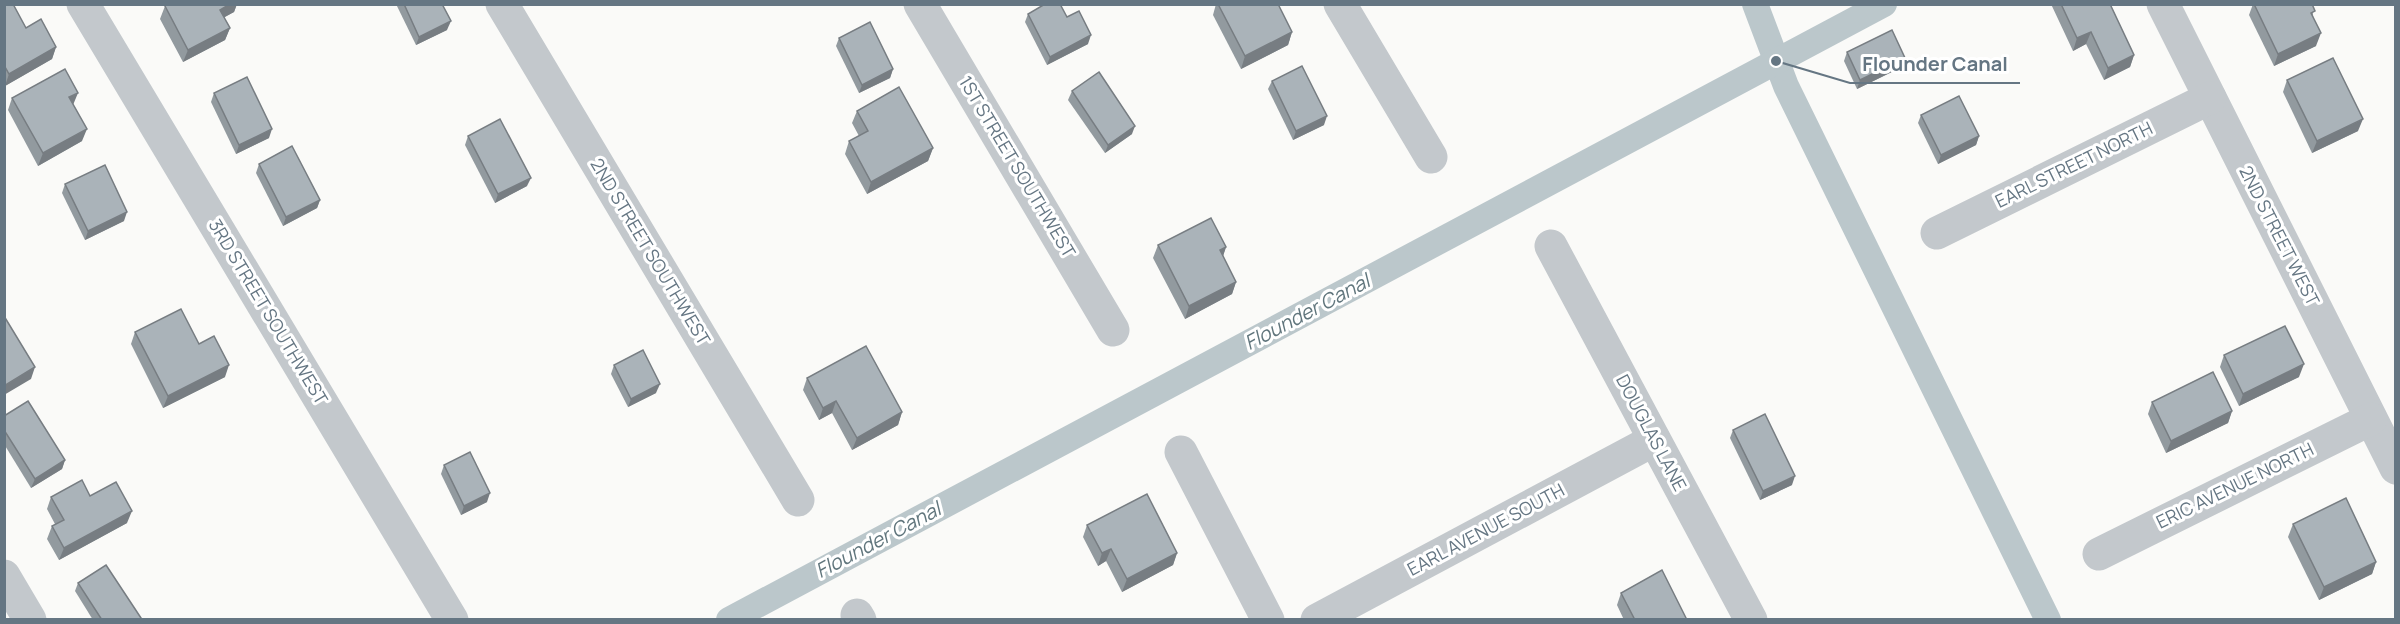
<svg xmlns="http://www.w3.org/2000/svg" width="2400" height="624" font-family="Manrope,sans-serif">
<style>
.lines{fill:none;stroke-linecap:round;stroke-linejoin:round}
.canal{stroke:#bbc7cb;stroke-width:26}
.minor{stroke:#c3c8cc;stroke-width:33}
.wall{fill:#929a9f}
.shaded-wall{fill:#777d82}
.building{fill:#aab3b9;stroke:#777d82;stroke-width:1.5}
.labels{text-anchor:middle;stroke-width:6;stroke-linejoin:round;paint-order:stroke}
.street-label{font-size:18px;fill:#657683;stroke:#fff}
.water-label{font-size:20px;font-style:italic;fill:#60757c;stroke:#fff}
.leader{fill:none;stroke:#657683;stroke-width:2}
.callout-dot{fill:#657683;stroke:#fff;stroke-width:2}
.callout-label{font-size:20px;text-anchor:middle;font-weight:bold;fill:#657683;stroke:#fff;stroke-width:6;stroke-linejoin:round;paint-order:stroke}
</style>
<rect width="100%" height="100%" fill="#fafaf8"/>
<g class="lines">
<g class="canal">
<polyline points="1755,4 1786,86 2048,620"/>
<polyline points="729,620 1884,4"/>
</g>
<g class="minor">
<polyline points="83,4 452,620"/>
<polyline points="502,4 798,500"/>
<polyline points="920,4 1113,330"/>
<polyline points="1340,4 1431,157"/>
<polyline points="2163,4 2396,468"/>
<polyline points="1937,233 2210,98"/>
<polyline points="1551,246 1751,620"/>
<polyline points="1181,452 1268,620"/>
<polyline points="2099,554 2371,419"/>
<polyline points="4,576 30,620"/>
<polyline points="857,615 860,620"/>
<polyline points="1317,620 1654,440"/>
</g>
</g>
<g class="wall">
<polygon points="4,4 26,28 56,47 52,59 5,86"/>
<polygon points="168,4 237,4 234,12 224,17 230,28 225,40 183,62 160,19 165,6"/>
<polygon points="396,4 442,4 447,30 416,45"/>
<polygon points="1216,4 1278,4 1292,32 1288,45 1241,69 1213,15"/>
<polygon points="2051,4 2110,4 2134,55 2130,67 2104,80 2086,44 2073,51"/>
<polygon points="2253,4 2312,4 2316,46 2274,66 2249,15"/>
<polygon points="1028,14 1067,17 1088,44 1047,65 1025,22"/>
<polygon points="839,38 893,69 890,78 859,93 836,46"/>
<polygon points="1847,52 1902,67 1857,89 1844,61"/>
<polygon points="2287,80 2358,131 2312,153 2283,92"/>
<polygon points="1272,81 1324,125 1293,140 1268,89"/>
<polygon points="1072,91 1132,134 1105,153 1068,100"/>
<polygon points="214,93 269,138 236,154 211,102"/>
<polygon points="12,98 82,141 38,166 8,110"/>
<polygon points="857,111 933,148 928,161 867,194 845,154 849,141 859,136 852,123"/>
<polygon points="1921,115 1979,136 1976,145 1938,164 1918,123"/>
<polygon points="468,136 527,186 495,203 465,145"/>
<polygon points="259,164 320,200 317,208 283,226 256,173"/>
<polygon points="65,184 124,221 85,240 62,193"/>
<polygon points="1158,245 1226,247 1223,256 1236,282 1232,294 1185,319 1153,258"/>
<polygon points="135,332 199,344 225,377 163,408 131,344"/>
<polygon points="2224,355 2299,377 2239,406 2220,367"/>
<polygon points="614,365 656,393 628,407 611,374"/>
<polygon points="807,378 902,412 898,425 852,450 832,413 819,420 803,390"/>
<polygon points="2152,402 2232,411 2228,423 2166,453 2148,414"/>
<polygon points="4,416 65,460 62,469 31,488 4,444"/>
<polygon points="1733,430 1792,485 1760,500 1730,438"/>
<polygon points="444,465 487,502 461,515 441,474"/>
<polygon points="90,496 127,523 59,560 47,539 52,526 55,524 47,509 51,497"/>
<polygon points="2293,524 2376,562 2372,574 2319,600 2288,537"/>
<polygon points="1087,525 1177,553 1173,565 1122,592 1106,561 1098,566 1083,537"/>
<polygon points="78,583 141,618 140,620 93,620 75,591"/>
<polygon points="1621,593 1687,620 1624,620 1617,605"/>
</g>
<g class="shaded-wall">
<polygon points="230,4 237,4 234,12 216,22 220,10"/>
<polygon points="451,21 447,30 416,45 419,37"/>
<polygon points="230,28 225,40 183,62 188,50"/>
<polygon points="1292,32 1288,45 1241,69 1245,56"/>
<polygon points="2091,32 2086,44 2073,51 2077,38"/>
<polygon points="2321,33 2316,46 2274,66 2278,54"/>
<polygon points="1091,35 1088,44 1047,65 1050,57"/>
<polygon points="56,47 52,59 5,86 9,74"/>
<polygon points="2134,55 2130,67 2104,80 2108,68"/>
<polygon points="1905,58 1902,67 1857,89 1860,80"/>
<polygon points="893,69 890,78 859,93 862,85"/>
<polygon points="78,93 73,105 69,97"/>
<polygon points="1327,116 1324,125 1293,140 1296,131"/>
<polygon points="2363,119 2358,131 2312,153 2317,141"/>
<polygon points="1135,126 1132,134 1105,153 1108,145"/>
<polygon points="87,129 82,141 38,166 43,153"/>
<polygon points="272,129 269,138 236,154 239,145"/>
<polygon points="1979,136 1976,145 1938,164 1941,155"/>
<polygon points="933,148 928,161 867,194 871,182"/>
<polygon points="531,178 527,186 495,203 498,194"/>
<polygon points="320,200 317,208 283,226 286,217"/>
<polygon points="127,212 124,221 85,240 88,231"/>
<polygon points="1226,247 1222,259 1220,250"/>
<polygon points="1236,282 1232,294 1185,319 1189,306"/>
<polygon points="2304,364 2299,377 2239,406 2243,394"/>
<polygon points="229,365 225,377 163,408 168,396"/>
<polygon points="35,367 31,379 4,395 4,386"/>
<polygon points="660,384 656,393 628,407 631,399"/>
<polygon points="836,401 832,413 819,420 823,408"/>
<polygon points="2232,411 2228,423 2166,453 2171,441"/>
<polygon points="902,412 898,425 852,450 857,438"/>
<polygon points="65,460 62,469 31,488 35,479"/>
<polygon points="1795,476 1792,485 1760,500 1763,491"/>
<polygon points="490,493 487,502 461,515 464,506"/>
<polygon points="132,511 127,523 59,560 64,548"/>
<polygon points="1111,549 1106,561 1098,566 1102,553"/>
<polygon points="1177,553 1173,565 1122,592 1127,579"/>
<polygon points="2376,562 2372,574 2319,600 2324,587"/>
</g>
<g class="building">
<polygon points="4,4 13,4 26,28 41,19 56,47 9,74 4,65"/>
<polygon points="168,4 230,4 220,10 230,28 188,50 165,6"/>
<polygon points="404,4 442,4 451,21 419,37"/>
<polygon points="1045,4 1060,4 1067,17 1079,11 1091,35 1050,57 1028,14"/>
<polygon points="1218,4 1278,4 1292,32 1245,56"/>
<polygon points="2061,4 2110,4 2134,55 2108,68 2091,32 2077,38"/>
<polygon points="2254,4 2312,4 2315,11 2311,13 2321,33 2278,54"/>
<polygon points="870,22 893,69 862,85 839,38"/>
<polygon points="1892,30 1905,58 1860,80 1847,52"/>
<polygon points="2333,58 2363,119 2317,141 2287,80"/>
<polygon points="1302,66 1327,116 1296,131 1272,81"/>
<polygon points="65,69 78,93 69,97 87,129 43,153 12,98"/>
<polygon points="1099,72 1135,126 1108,145 1072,91"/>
<polygon points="247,77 272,129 239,145 214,93"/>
<polygon points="899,87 933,148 871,182 849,141 868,131 857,111"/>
<polygon points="1959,96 1979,136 1941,155 1921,115"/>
<polygon points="500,119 531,178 498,194 468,136"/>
<polygon points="292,146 320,200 286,217 259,164"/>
<polygon points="105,165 127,212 88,231 65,184"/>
<polygon points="1211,218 1226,247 1220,250 1236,282 1189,306 1158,245"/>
<polygon points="181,309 199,344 214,336 229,365 168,396 135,332"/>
<polygon points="4,316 35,367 4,386"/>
<polygon points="2285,326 2304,364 2243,394 2224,355"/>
<polygon points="866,346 902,412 857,438 836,401 823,408 807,378"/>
<polygon points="643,350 660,384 631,399 614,365"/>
<polygon points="2213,372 2232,411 2171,441 2152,402"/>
<polygon points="28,401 65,460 35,479 4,430 4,416"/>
<polygon points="1765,414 1795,476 1763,491 1733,430"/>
<polygon points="470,452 490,493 464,506 444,465"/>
<polygon points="82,480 90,496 116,482 132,511 64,548 52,526 64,520 51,497"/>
<polygon points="1147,494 1177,553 1127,579 1111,549 1102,553 1087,525"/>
<polygon points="2346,498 2376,562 2324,587 2293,524"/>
<polygon points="106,565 141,618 139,620 102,620 78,583"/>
<polygon points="1662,570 1687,620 1635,620 1621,593"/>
</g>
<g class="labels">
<g class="street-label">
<text transform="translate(2074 165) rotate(-26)" y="6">EARL STREET NORTH</text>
<text transform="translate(1017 167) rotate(59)" y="6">1ST STREET SOUTHWEST</text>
<text transform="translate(2279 236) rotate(63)" y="6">2ND STREET WEST</text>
<text transform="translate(650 252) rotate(59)" y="6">2ND STREET SOUTHWEST</text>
<text transform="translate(268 312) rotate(59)" y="6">3RD STREET SOUTHWEST</text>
<text transform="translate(1651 433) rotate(62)" y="6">DOUGLAS LANE</text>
<text transform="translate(2235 486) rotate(-26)" y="6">ERIC AVENUE NORTH</text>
<text transform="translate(1486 530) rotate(-28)" y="6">EARL AVENUE SOUTH</text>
</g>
<g class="water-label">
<text transform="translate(1307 312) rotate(-28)" y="7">Flounder Canal</text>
<text transform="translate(878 540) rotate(-28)" y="7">Flounder Canal</text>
</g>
</g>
<path class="leader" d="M1776 61L1850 83H2020"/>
<circle class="callout-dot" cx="1776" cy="61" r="6"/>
<g class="callout-label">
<text x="1935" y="71">Flounder Canal</text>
</g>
<rect width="2400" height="624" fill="none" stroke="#657683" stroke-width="12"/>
</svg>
